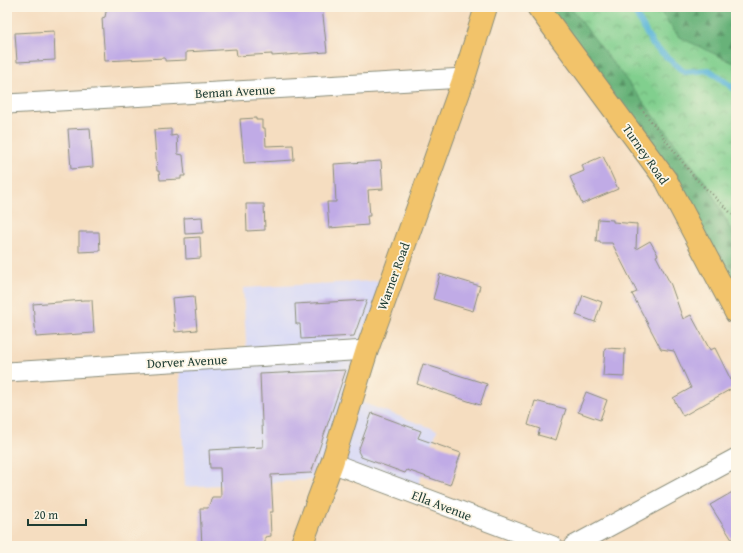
<svg xmlns="http://www.w3.org/2000/svg" width="743" height="553" font-family="'Gentium Book Plus',serif">
<style>
.built{fill:#d6d8f8}
.forest{fill:url(#forest-firs);stroke:#447856}
.park{fill:url(#park-crowns);stroke:#508661}
.lines{fill:none;stroke-linecap:round;stroke-linejoin:round}
.stream{stroke:#5bb6d9;stroke-width:6}
.building{fill:#c0abe6}
.minor-casing{stroke:#8a8d7a;stroke-width:21}
.major-casing{stroke:#8a8d7a;stroke-width:24}
.path{stroke:#8a8d7a;stroke-width:2.5;stroke-dasharray:1 3;stroke-linecap:butt}
.minor{stroke:#fff;stroke-width:19}
.major{stroke:#f2c36a;stroke-width:22}
.labels{text-anchor:middle;stroke-width:3.5;stroke-linejoin:round;paint-order:stroke}
.street-label{font-size:13px;fill:#1f3d34;stroke:#fcf5e5}
</style>
<defs>
<pattern id="forest-firs" width="22" height="20" patternUnits="userSpaceOnUse"><rect width="22" height="20" fill="#68b279"/><path d="M5 1l3.5 6h-7zM16 11l3.5 6h-7z" fill="#559264"/></pattern>
<pattern id="park-crowns" width="20" height="18" patternUnits="userSpaceOnUse"><rect width="20" height="18" fill="#81cf8e"/><path d="M2 6a3 3 0 1 1 6 0M12 15a3 3 0 1 1 6 0" fill="none" stroke="#69a975"/></pattern>
</defs>
<rect width="100%" height="100%" fill="#fcf5e5"/>
<filter id="ink" filterUnits="userSpaceOnUse"><feTurbulence type="fractalNoise" baseFrequency=".025" numOctaves="2"/><feDisplacementMap in="SourceGraphic" scale="8" xChannelSelector="R" yChannelSelector="G"/><feConvolveMatrix kernelMatrix="1 2 1 2 8 2 1 2 1" color-interpolation-filters="sRGB"/></filter>
<filter id="wash" filterUnits="userSpaceOnUse"><feTurbulence type="fractalNoise" baseFrequency=".012" numOctaves="4" result="noise"/><feDisplacementMap in="SourceGraphic" scale="16" xChannelSelector="R" yChannelSelector="G"/><feGaussianBlur stdDeviation="0.9" result="paint"/><feColorMatrix in="noise" values="0 0 0 0 0 0 0 0 0 0 0 0 0 0 0 0 0 1.4 0 .05"/><feComposite in="paint" operator="in"/></filter>
<g filter="url(#wash)">
<rect width="100%" height="100%" fill="#f5ddc0"/>
<polygon class="built" points="391,280 352,399 437,430 415,494 332,463 326,479 185,487 179,362 247,357 243,288"/>
<polygon class="forest" points="538,7 736,7 736,313 666,180"/>
<polygon class="park" points="570,7 657,7 679,37 736,64 736,240 709,187"/>
<g class="lines">
<polyline class="stream" points="632,7 653,45 684,72 709,70 736,90"/>
</g>
<g id="blocks">
<g class="building">
<polygon points="107,7 284,7 284,9 322,7 327,52 272,56 272,54 237,56 236,49 186,52 186,60 165,61 165,58 105,61 102,18 105,17"/>
<polygon points="54,31 55,60 17,62 15,33"/>
<polygon points="256,118 256,120 262,120 262,128 265,128 266,146 293,145 294,160 244,163 240,119"/>
<polygon points="90,128 93,167 71,169 68,129"/>
<polygon points="171,129 171,136 177,135 178,154 183,155 185,176 181,176 181,179 160,180 159,171 157,171 154,130"/>
<polygon points="603,156 618,189 582,204 570,177 584,171 582,165"/>
<polygon points="381,161 383,189 368,190 370,216 367,216 368,225 329,228 327,202 336,202 334,164"/>
<polygon points="246,204 264,204 265,230 247,231"/>
<polygon points="202,217 203,233 185,234 184,218"/>
<polygon points="598,219 613,220 613,222 637,224 636,249 650,241 658,255 656,256 671,285 683,319 691,315 710,350 715,348 734,386 731,389 683,416 673,398 691,388 674,351 661,349 632,294 637,292 612,243 600,243 600,241 596,241"/>
<polygon points="79,232 99,232 100,251 79,252"/>
<polygon points="200,237 201,258 186,259 185,238"/>
<polygon points="440,274 480,286 473,311 433,299"/>
<polygon points="583,295 602,302 595,322 576,315"/>
<polygon points="194,296 197,330 175,332 172,298"/>
<polygon points="84,300 92,300 94,333 36,337 33,304"/>
<polygon points="367,300 354,336 301,339 300,324 296,324 295,304"/>
<polygon points="605,348 625,349 624,377 603,376"/>
<polygon points="423,364 487,384 480,405 417,384"/>
<polygon points="346,370 311,473 271,475 273,512 270,512 271,536 265,537 265,546 202,546 200,508 208,508 212,497 221,497 220,468 210,468 209,450 263,447 260,374"/>
<polygon points="586,392 607,400 600,420 578,412"/>
<polygon points="535,401 566,409 556,440 538,435 540,429 528,425"/>
<polygon points="372,413 421,431 418,438 461,453 450,485 407,470 405,473 361,457 358,451"/>
<polygon points="736,490 736,546 710,505"/>
</g>
</g>
</g>
<g filter="url(#ink)">
<use href="#blocks" fill-opacity="0" stroke="#8a8d7a" stroke-width="1"/>
<g class="lines">
<defs>
<g id="minor">
<polyline points="7,104 464,78"/>
<polyline points="7,372 367,350"/>
<polyline points="332,463 553,546"/>
<polyline points="573,546 736,458"/>
</g>
<g id="major">
<polyline points="538,7 666,180 736,313"/>
<polyline points="301,546 332,463 367,350 464,78 486,7"/>
</g>
</defs>
<use href="#minor" class="minor-casing"/>
<use href="#major" class="major-casing"/>
<polyline class="path" points="641,108 694,177 736,218"/>
<use href="#minor" class="minor"/>
<use href="#major" class="major"/>
</g>
</g>
<g class="labels">
<g class="street-label">
<text transform="translate(235 91) rotate(-3)" y="5">Beman Avenue</text>
<text transform="translate(646 154) rotate(55)" y="5">Turney Road</text>
<text transform="translate(393 276) rotate(-70)" y="5">Warner Road</text>
<text transform="translate(187 361) rotate(-3)" y="5">Dorver Avenue</text>
<text transform="translate(442 505) rotate(21)" y="5">Ella Avenue</text>
</g>
</g>
<rect width="743" height="553" fill="none" stroke="#fcf5e5" stroke-width="24"/>
<path d="M28 519v6h58v-6" fill="none" stroke="#1f3d34" stroke-width="2"/>
<text x="34" y="519" font-size="12" fill="#1f3d34" stroke="#fcf5e5" stroke-width="3" paint-order="stroke">20 m</text>
</svg>
